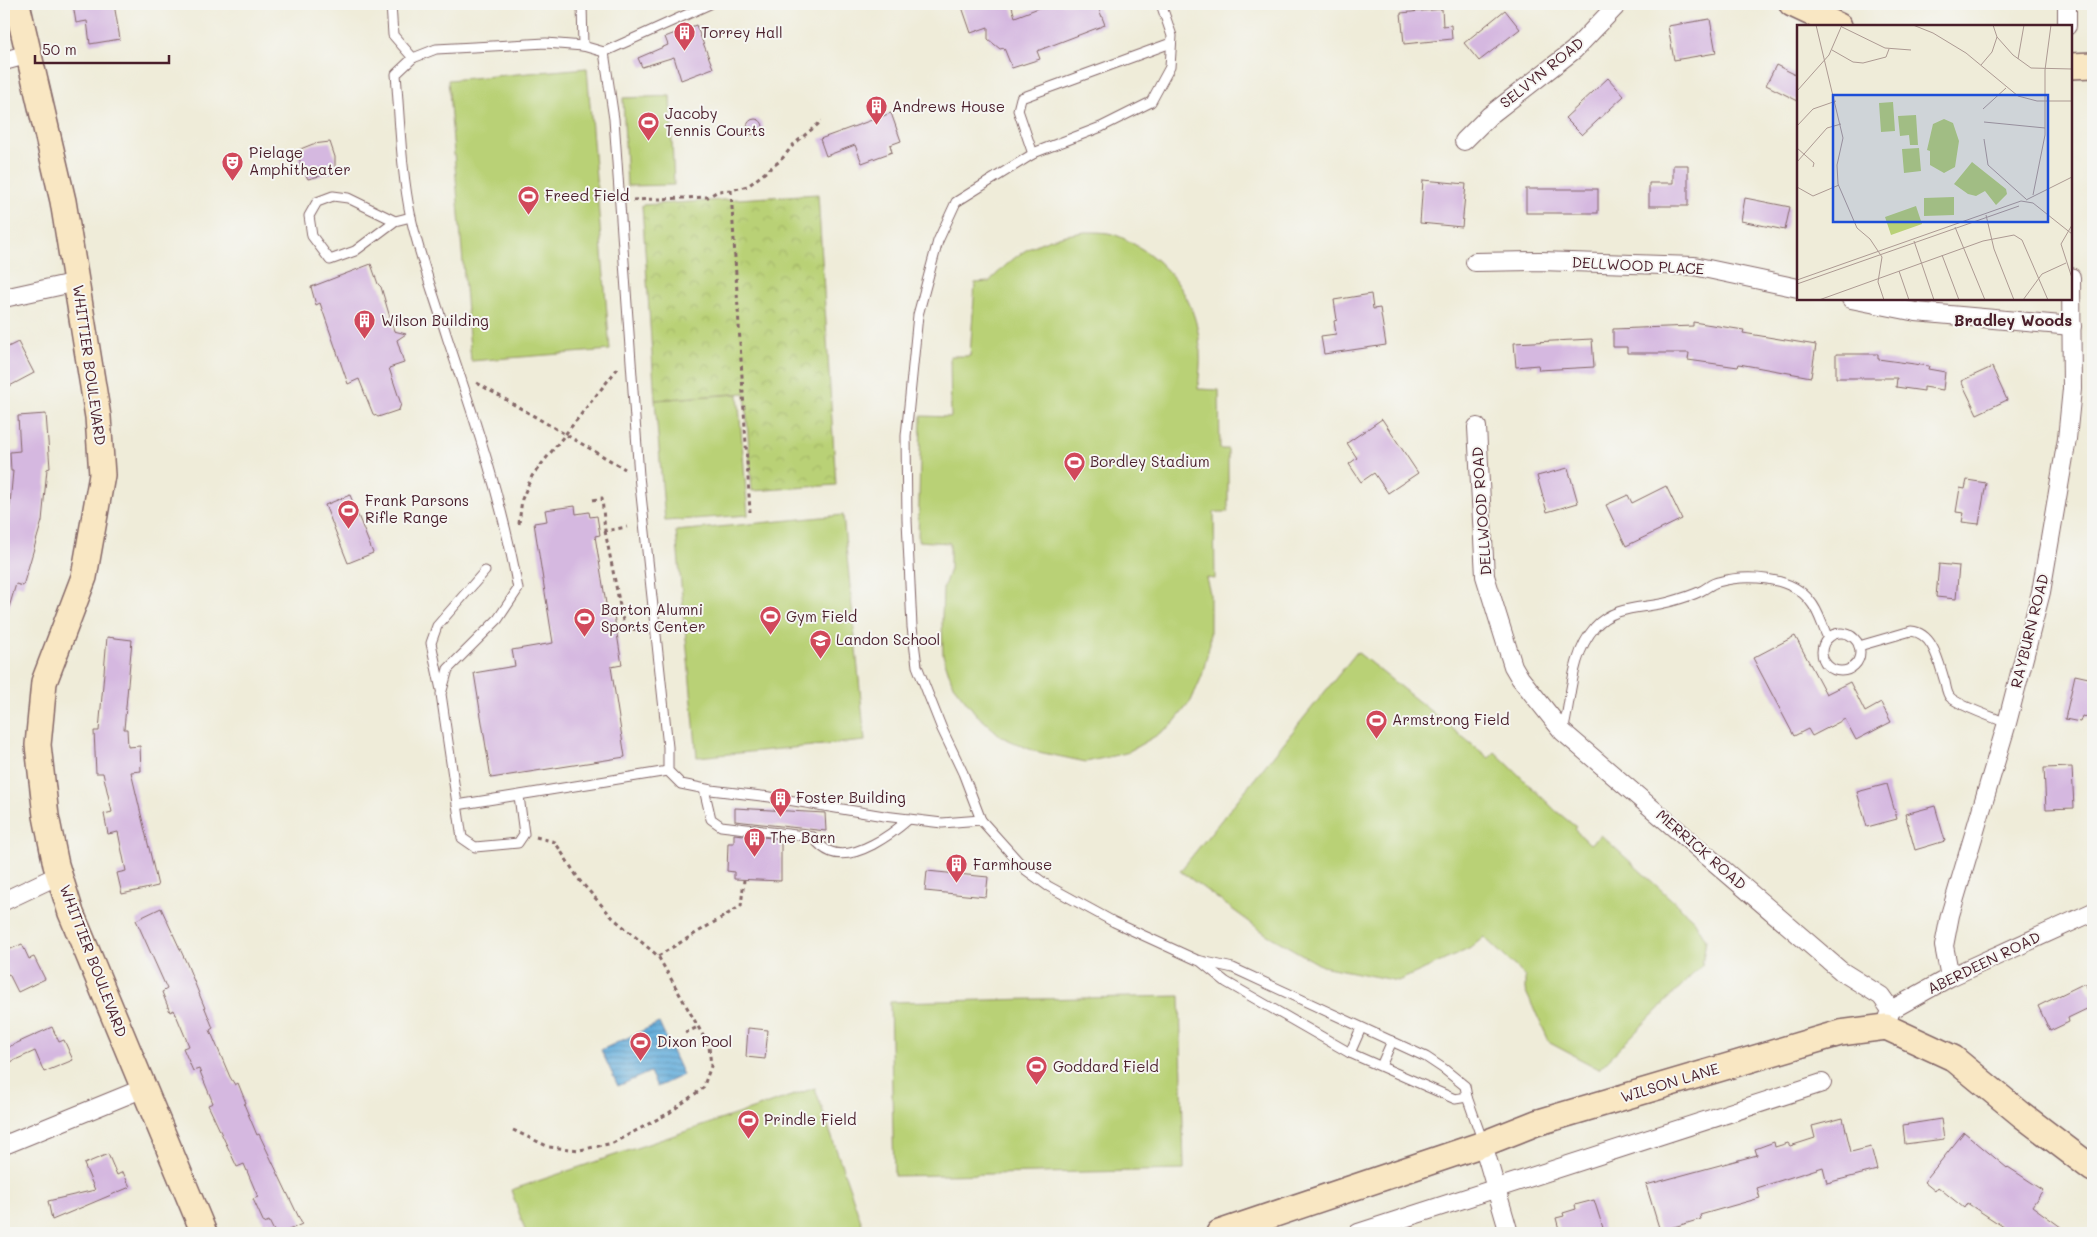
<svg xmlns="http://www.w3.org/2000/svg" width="2097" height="1237" font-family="Mali,sans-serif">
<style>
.grass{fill:#b9d176;stroke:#827850}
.park{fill:url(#park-crowns);stroke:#827850}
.water{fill:url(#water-rules);stroke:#566683}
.building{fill:#d5b8e0}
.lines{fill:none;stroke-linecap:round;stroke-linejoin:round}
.lane-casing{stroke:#846768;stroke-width:11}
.street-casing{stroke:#846768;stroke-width:20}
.secondary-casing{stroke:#846768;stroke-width:28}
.path{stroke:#846768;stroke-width:3;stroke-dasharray:4 4;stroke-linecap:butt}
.lane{stroke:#fff;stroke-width:9}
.street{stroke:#fff;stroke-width:18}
.secondary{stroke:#f9e7c3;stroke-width:25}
.labels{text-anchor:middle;stroke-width:4;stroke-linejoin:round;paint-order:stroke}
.poi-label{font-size:15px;fill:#4a1f2b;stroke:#f6f6f2;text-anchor:start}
.street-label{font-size:15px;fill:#4a1f2b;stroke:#f6f6f2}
.neighbourhood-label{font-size:16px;font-weight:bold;fill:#4a1f2b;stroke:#f6f6f2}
.inset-road{fill:none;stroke:#ad9a93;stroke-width:1}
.view{fill:#1d4ed8;fill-opacity:0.15;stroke:#1d4ed8;stroke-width:2.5}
.inset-edge{fill:none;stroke:#4a1f2b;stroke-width:2.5}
</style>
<defs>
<pattern id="park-crowns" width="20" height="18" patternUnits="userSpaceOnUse" patternTransform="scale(1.25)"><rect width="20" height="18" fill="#b9d176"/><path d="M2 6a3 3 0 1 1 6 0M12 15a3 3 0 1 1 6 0" fill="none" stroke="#a1b366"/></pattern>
<pattern id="water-rules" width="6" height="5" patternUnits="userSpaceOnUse" patternTransform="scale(1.25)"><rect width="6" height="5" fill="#63addb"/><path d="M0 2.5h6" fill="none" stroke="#548cb2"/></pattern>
</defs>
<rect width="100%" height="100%" fill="#f6f6f2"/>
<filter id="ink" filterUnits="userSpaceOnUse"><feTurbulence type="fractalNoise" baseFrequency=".02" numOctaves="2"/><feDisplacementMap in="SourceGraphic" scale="10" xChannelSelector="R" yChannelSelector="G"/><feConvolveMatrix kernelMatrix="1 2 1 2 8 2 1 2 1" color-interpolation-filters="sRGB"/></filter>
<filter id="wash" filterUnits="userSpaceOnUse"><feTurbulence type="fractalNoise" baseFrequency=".0096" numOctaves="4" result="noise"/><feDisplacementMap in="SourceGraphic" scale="20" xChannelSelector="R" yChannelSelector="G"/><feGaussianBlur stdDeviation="1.12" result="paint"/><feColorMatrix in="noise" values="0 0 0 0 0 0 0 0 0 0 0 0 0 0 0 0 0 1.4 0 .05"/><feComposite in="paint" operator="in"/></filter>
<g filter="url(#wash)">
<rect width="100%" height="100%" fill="#efecd9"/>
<g class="grass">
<polygon points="587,68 610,350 471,361 448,80"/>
<polygon points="670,96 674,185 627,186 623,98"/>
<path d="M 1085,232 C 1093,232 1101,232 1108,233 C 1120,235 1132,243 1142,249 C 1177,272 1199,309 1200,351 C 1201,364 1199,377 1198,389 L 1219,390 L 1220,449 L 1228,449 L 1228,512 L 1214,512 L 1215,579 L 1206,578 L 1210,593 L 1210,643 L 1202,676 L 1191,701 L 1172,725 L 1154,737 L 1126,753 L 1086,762 L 1034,751 L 1002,737 L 976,714 L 953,685 L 943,655 L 942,618 L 943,589 L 950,569 L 950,543 L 918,541 L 921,416 L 951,417 L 950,356 L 970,356 L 975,283 L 989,282 C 1020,249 1040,238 1085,232 Z"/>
<polygon points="738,394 748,515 665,521 655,400"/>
<polygon points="843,515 865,741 697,757 676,531"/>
<polygon points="1357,652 1489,758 1495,752 1556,811 1576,827 1574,829 1590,844 1601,835 1694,920 1706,940 1702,965 1599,1069 1550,1043 1525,990 1525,976 1484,937 1469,949 1398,981 1322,966 1266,934 1180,871"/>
<polygon points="1180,996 1184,1170 894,1176 890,1002"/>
<polygon points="815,1088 865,1233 526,1233 511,1190"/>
</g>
<polygon class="park" points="818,194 836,485 752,491 745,393 655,400 642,205"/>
<polygon class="water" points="659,1023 683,1075 657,1087 650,1072 618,1086 601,1050"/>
<g id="blocks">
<g class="building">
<polygon points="73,4 114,4 120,39 90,44 87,21 76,23"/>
<polygon points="961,4 1011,4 1015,17 1049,4 1097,4 1105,25 1037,51 1040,59 1012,68 1004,48 1000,49 988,39 988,27 971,33"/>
<polygon points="1442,9 1443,26 1451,25 1452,39 1404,44 1401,13"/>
<polygon points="1505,10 1520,29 1479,61 1464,43"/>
<polygon points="1710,19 1716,53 1674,60 1668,26"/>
<polygon points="696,25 713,68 681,80 674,57 642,67 638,58 668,45 665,37"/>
<polygon points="1776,65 1798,76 1798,101 1766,85"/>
<polygon points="1608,78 1624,96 1582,135 1565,118"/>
<polygon points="891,113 901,141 890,145 892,152 862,163 855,145 826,156 820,139"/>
<circle cx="755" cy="127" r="8"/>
<polygon points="330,142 335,157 335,172 308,179 301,166 298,150 313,144"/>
<polygon points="1673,165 1688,165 1688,206 1649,206 1649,183 1673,183"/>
<polygon points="1423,180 1466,184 1462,227 1420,223"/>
<rect x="1526" y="189" width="72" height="24"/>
<polygon points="1745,198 1790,207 1785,230 1741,221"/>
<polygon points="371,264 378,284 381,287 394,331 406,334 397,340 404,363 389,368 401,404 399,410 378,417 373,414 359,379 348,384 320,303 316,305 311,287"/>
<polygon points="1371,294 1373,309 1380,308 1386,345 1324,354 1321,336 1336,334 1334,321 1337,320 1334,300"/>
<polygon points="1693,322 1744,330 1743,333 1816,345 1811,377 1739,364 1738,367 1688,360 1689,353 1627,353 1627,347 1613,347 1613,329 1693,326"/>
<polygon points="1592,339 1594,367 1539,370 1538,365 1516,367 1514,343"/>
<polygon points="18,342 34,373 4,389 4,349"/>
<polygon points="1836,354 1878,354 1878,359 1929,366 1928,369 1945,372 1943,390 1924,387 1924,391 1896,387 1897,378 1836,378"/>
<polygon points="1992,367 2007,400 1977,414 1961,381"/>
<polygon points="46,414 50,468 47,469 42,521 23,586 16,584 7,614 4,614 4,547 6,548 13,471 11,471 10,452 20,451 18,416"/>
<polygon points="1382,419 1418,473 1388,493 1374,473 1361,482 1349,464 1357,458 1347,443"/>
<polygon points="1568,468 1578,503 1547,512 1537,476"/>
<polygon points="1967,480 1986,483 1979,524 1962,522 1964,513 1956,512 1960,488 1965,489"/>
<polygon points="1666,486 1682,519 1626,546 1606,505 1628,495 1632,503"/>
<polygon points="350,495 373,553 348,563 325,505"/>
<polygon points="575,506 576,514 589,512 590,517 597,516 600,535 595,536 608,616 614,615 622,665 611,667 625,757 491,778 474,673 515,666 512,650 553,643 534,523 547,521 545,510"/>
<polygon points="1939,564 1959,566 1956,599 1936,597"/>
<polygon points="1795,636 1826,694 1850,682 1865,712 1881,703 1891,722 1856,740 1845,719 1812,736 1808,729 1794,736 1753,658"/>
<polygon points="107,637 132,640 124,729 127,729 128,747 140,746 141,771 131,772 158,886 122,894 117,873 126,871 118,832 108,834 104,814 112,812 103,773 96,773 94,731 99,731"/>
<polygon points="2075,675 2093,679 2093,718 2082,716 2080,722 2065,719"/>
<polygon points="2072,767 2074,808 2046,809 2044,768"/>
<polygon points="1887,784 1897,819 1867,827 1857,792"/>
<polygon points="1935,806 1945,841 1915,850 1905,814"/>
<polygon points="735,808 825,813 826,831 735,821"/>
<polygon points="734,834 781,839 781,881 734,879 734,872 727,871 728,843 734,843"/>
<polygon points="927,871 988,877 986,897 925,891"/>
<polygon points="161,908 187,964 213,1028 210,1030 230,1077 235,1085 238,1083 246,1103 244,1104 257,1135 259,1134 302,1224 282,1233 275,1233 269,1221 264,1223 253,1199 258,1197 244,1164 237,1167 208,1105 213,1103 199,1069 193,1071 183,1048 189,1046 174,1010 170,1012 162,992 167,989 136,920"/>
<polygon points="22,944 29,959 34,957 45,979 18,992 9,974 4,976 4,952"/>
<polygon points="2085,983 2093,1000 2093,1006 2068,1018 2069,1022 2050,1031 2038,1006"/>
<polygon points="52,1027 59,1042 64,1040 73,1060 44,1072 35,1051 4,1065 4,1049"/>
<polygon points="748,1028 768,1030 765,1059 746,1057"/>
<polygon points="1843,1118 1851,1152 1871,1147 1877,1170 1827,1183 1823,1167 1757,1188 1760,1198 1700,1215 1701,1219 1660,1231 1646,1185 1757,1155 1755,1149 1774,1142 1775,1147 1788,1143 1790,1146 1815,1138 1812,1126"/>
<polygon points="1941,1119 1944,1139 1905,1144 1903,1125"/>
<polygon points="1964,1132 2007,1168 2008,1167 2043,1190 2032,1206 2069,1233 2013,1233 1967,1203 1964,1208 1938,1187 1935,1191 1924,1182"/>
<polygon points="108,1154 117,1175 123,1172 130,1187 52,1220 48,1201 95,1190 84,1164"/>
<polygon points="1594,1200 1603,1228 1585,1233 1560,1233 1556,1218 1564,1216 1563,1213 1576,1209 1575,1205"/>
</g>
</g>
</g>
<g filter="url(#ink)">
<use href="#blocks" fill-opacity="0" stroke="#846768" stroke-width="1"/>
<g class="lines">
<defs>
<g id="lane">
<polyline points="391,4 393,35 413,58"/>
<polyline points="582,4 583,46"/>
<polyline points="1161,4 1172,36 1170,67 1151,102 1101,127 1036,152 956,202 938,241 918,315 906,436 907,520 912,627 917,666 942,729 963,773 981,820 1026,870 1048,886 1114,922 1197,960 1233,968 1426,1057 1444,1069 1465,1086 1467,1097 1483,1142"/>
<polyline points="604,52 614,119 639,476 668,747 668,771 681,784 711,790 770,797 884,816 942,823 981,820"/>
<polyline points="1033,154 1018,110 1021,98 1171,43"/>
<polyline points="395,221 348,198 333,196 317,202 309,216 312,236 330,260 355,251 395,221 411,217"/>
<circle cx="1841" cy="652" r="19"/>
<path d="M 1859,646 L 1911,631 C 1934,633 1939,664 1945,682 C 1946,687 1947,694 1950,697 C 1957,705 1995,718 2007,723"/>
<polyline points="441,690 431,643 437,626 485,571"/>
<path d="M 1563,732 C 1572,697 1570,656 1595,627 C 1615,605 1643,609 1669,602 C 1680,599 1691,596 1701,591 C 1707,588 1712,583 1718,582 C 1746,574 1791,576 1810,601 C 1819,611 1822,626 1828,638"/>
<path d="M 704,789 L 711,819 L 721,826 L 813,837 C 818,844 823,849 831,852 C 855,861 892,834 909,819"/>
<path d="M 519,796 L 524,834 L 518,843 L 475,847 L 462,838 L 441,694 L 448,669 L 498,619 L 518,589 C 503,503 475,420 447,337 C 435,298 420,258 411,218 C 401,171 400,122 396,74 L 413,58 L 436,49 L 546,43 L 583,46 L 604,52 L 710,4"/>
<polyline points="457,805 668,771"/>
<polyline points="1200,961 1226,982 1350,1053 1455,1099 1467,1097"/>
<polyline points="1350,1053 1361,1028"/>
<polyline points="1381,1066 1392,1041"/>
</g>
<g id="street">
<polyline points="2067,26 2067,4"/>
<polyline points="4,61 29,54"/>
<polyline points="1464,141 1489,116 1574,50 1618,4"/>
<polyline points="1475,262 1540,261 1694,266 1798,288"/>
<polyline points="4,298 77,282"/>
<polyline points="1851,299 1916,312 2072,326"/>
<polyline points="1477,427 1485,576 1513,666 1520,678 1563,732 1841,971 1881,996 1891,1010"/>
<polyline points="4,901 59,875"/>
<polyline points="1950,977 1944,946 1950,915 2007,723 2041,592 2067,439 2072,389 2071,277"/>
<polyline points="1888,1019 1891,1010 1950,977 2093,912"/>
<polyline points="7,1144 144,1088"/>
<polyline points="1483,1144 1509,1233"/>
<polyline points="1358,1233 1822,1083"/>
</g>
<g id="secondary">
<polyline points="17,4 63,201 98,417 102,475 84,577 44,682 38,745 46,816 56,865 71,913 204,1233"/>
<polyline points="1792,4 1839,26"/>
<polyline points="2071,66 2093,65"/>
<polyline points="1219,1233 1483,1144 1536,1123 1840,1033 1886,1027 1953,1058 2022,1115 2093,1169"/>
</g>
</defs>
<use href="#lane" class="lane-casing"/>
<use href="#street" class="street-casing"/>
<use href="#secondary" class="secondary-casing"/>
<g class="path">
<polyline points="731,190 750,512"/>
<polyline points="633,200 708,197 718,191 731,190 748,186 781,160 794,144 822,121"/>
<polyline points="477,383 625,469"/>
<polyline points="593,500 602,498 605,531 627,527"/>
<polyline points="519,524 522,499 532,476 618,368"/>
<polyline points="605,531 625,631"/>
<polyline points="617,632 643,628"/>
<polyline points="658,956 741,906 744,880"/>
<polyline points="685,1033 698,1027"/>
<polyline points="513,1130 549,1147 580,1150 613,1143 669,1113 703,1088 711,1066 709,1046 658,956 613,918 580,881 555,842 536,837"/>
</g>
<use href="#lane" class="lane"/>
<use href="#street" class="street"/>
<use href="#secondary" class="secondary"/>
</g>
</g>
<defs>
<symbol id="building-pin" viewBox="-11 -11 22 30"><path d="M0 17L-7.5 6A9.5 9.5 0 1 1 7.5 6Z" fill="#d1495b" stroke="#f6f6f2"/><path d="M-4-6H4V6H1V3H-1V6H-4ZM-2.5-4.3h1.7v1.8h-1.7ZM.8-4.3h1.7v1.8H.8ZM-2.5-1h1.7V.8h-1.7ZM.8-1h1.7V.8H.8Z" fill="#fff"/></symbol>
<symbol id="stadium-pin" viewBox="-11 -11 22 30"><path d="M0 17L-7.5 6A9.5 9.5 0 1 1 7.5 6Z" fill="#d1495b" stroke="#f6f6f2"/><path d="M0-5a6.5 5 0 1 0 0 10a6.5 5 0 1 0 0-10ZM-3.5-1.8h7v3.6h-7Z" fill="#fff"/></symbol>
<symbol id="theatre-pin" viewBox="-11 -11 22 30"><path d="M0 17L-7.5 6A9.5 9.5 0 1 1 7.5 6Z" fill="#d1495b" stroke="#f6f6f2"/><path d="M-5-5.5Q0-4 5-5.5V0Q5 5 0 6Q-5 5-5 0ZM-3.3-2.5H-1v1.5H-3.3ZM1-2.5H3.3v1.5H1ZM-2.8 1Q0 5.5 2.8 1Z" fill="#fff"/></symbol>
<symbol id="school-pin" viewBox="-11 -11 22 30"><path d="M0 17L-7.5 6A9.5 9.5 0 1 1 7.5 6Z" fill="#d1495b" stroke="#f6f6f2"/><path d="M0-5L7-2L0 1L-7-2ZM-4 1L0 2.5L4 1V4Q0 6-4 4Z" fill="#fff"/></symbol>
</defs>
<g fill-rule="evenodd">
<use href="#building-pin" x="672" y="20" width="25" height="34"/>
<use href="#building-pin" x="864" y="94" width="25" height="34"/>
<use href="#stadium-pin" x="636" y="110" width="25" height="34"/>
<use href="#theatre-pin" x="220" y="150" width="25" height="34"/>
<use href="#stadium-pin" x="516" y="184" width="25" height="34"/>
<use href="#building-pin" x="352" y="308" width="25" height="34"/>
<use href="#stadium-pin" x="1062" y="450" width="25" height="34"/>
<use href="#stadium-pin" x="336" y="498" width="25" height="34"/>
<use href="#stadium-pin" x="758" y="604" width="25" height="34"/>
<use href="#stadium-pin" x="572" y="606" width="25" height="34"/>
<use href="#school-pin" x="808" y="628" width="25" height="34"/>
<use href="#stadium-pin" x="1364" y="708" width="25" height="34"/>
<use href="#building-pin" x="768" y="786" width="25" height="34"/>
<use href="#building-pin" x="742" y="826" width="25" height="34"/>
<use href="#building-pin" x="944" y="852" width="25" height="34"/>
<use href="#stadium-pin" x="628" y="1030" width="25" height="34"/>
<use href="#stadium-pin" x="1024" y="1054" width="25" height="34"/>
<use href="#stadium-pin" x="736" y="1108" width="25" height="34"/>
</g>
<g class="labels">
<g class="poi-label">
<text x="701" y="38">Torrey Hall</text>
<text x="892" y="112">Andrews House</text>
<text x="665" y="119">Jacoby<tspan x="665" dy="17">Tennis Courts</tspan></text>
<text x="249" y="158">Pielage<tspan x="249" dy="17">Amphitheater</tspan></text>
<text x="545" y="201">Freed Field</text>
<text x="381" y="326">Wilson Building</text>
<text x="1090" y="467">Bordley Stadium</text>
<text x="365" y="506">Frank Parsons<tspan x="365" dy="17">Rifle Range</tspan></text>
<text x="601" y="615">Barton Alumni<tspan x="601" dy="17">Sports Center</tspan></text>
<text x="786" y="622">Gym Field</text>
<text x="836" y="645">Landon School</text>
<text x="1392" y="725">Armstrong Field</text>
<text x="796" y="803">Foster Building</text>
<text x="770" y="843">The Barn</text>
<text x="973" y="870">Farmhouse</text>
<text x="657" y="1047">Dixon Pool</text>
<text x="1053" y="1072">Goddard Field</text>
<text x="764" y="1125">Prindle Field</text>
</g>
<g class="street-label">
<text transform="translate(1542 73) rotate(-39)" y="5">SELVYN ROAD</text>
<text transform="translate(1638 266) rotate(3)" y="5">DELLWOOD PLACE</text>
<text transform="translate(89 365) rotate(82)" y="5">WHITTIER BOULEVARD</text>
<text transform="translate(1482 511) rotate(-94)" y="5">DELLWOOD ROAD</text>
<text transform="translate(2030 631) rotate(-76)" y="5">RAYBURN ROAD</text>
<text transform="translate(1701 850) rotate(41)" y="5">MERRICK ROAD</text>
<text transform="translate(93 961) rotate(69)" y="5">WHITTIER BOULEVARD</text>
<text transform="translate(1984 963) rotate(-26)" y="5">ABERDEEN ROAD</text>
<text transform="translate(1670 1083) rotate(-17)" y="5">WILSON LANE</text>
</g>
<g class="neighbourhood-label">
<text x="2013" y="326">Bradley Woods</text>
</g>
</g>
<g transform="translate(1797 25)">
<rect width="275" height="275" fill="#efecd9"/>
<path d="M 96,77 L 98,106 L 84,107 L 82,78 ZM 147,94 L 156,98 L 162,116 L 158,142 L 147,148 L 133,140 L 133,126 L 130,125 L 136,99 ZM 122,123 L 124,146 L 107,148 L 105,124 ZM 175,137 L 209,164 L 210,169 L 199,180 L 188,166 L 179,171 L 171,169 L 157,159 ZM 157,172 L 157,190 L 127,191 L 127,173 ZM 119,181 L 125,199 L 94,210 L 88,192 Z" fill="#b9d176"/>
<path d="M 119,90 L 121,120 L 113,120 L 112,110 L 103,111 L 101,91 Z" fill="#b9d176"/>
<path class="inset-road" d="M 19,0 L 46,113 L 40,140 L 41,159 L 60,203 L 73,214 L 85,232 L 81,257 L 87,275M 116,0 L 136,8 L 169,28 L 221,71 L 240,76 L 275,76M 45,2 L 88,23 L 114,25M 200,12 L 216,30 L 234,43 L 275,44M 35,25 L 56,37 L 66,38 L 89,32 L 92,24M 221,34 L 227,0M 184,40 L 195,27 L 200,12 L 196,0M 0,66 L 32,30 L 45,0M 186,84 L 209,63M 187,97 L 248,103M 0,101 L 16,84 L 39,76M 187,114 L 191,140 L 229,174M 0,123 L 17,138 L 16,142M 0,137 L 30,103 L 44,99M 0,162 L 16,171 L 42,160M 236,170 L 248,110 L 248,45 L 254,0M 229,175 L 275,152M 189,190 L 197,224 L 217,275M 275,200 L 264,219 L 275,253M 158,202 L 188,275M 117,216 L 137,275M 145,230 L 162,275M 102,246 L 112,275M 0,255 L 224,176 L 236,178 L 275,209M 0,259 L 222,181M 22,275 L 186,216 L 217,210 L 225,215 L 251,275M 226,275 L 245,249 L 269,238"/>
<path class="view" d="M 36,70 L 251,70 L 251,197 L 36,197 Z"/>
<rect width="275" height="275" class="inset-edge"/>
</g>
<rect width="2097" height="1237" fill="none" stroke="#f6f6f2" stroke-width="20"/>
<path d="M35 55v8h134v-8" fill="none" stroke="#4a1f2b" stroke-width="2.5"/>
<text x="42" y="55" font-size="15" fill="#4a1f2b" stroke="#f6f6f2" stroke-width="4" paint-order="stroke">50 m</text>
</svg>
